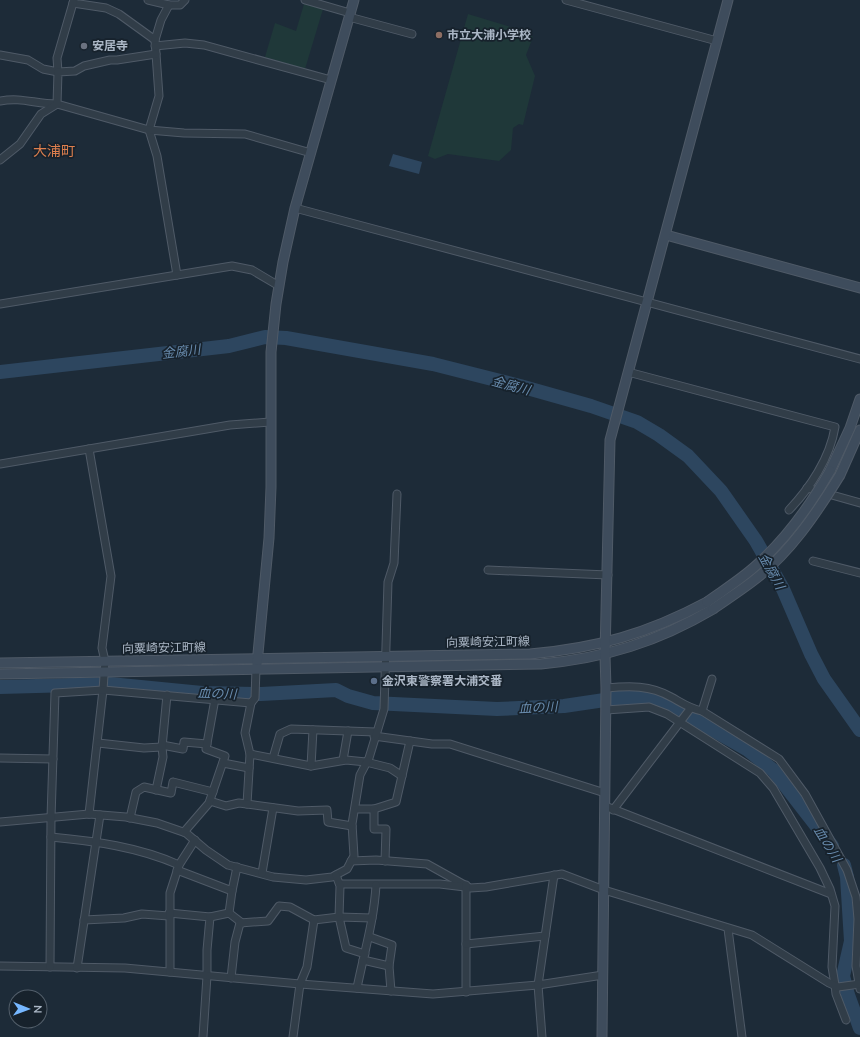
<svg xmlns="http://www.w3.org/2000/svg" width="860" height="1037" font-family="Mulish,'Noto Sans JP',sans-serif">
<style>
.green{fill:#1f3839}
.water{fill:#2d465f}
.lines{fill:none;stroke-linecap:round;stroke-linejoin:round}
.river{stroke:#2d465f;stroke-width:14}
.street-casing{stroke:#4f5a67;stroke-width:9}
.secondary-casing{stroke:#4f5a67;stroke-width:11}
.street{stroke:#313d48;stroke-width:7}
.secondary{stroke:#3e4c5c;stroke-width:9}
.secondary-bridge-casing{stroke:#4f5a67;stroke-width:11;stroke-linecap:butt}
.secondary-bridge{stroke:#3e4c5c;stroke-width:9}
.education-dot{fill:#8d6e63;stroke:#17222c;stroke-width:1.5}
.worship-dot{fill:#6b7280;stroke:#17222c;stroke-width:1.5}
.service-dot{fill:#5c6f8a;stroke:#17222c;stroke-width:1.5}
.labels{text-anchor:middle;stroke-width:3.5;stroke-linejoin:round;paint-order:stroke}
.poi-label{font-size:12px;font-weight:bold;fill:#abb7c6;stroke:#17222c;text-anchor:start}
.street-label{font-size:12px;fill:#abb7c6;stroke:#17222c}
.water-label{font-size:13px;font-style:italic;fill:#688bad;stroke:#17222c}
.quarter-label{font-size:14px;fill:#dd7f4e;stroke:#17222c}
</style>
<rect width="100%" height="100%" fill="#1d2b38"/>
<g class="green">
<polygon points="304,4 323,9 305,69 265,57 275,23 296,31"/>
<polygon points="468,14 527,32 533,37 526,55 535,76 523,125 519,124 513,128 511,150 499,161 448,154 435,159 428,156"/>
</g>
<polygon class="water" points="393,154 422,162 419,174 389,166"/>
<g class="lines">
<g class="river">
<polyline points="0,372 229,346 265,337 286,338 433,364 520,386 591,406 637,422 659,435 688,456 721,491 756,541 783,589 811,654 824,679 860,730"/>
<polyline points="0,687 110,684 202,693 261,694 336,690 348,696 373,703 497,709 564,706 618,698 650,697 664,702 748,750 773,770 832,846"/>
<polyline points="844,865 847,877 851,941 843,976 848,995 860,1028"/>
</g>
<defs>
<g id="street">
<polyline points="74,0 73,3 106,8 119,14 155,40"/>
<polyline points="148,0 169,5 180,5 185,0"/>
<polyline points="305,0 350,13"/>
<polyline points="566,0 717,41"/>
<polyline points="169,5 161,20 155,40 159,96 149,130 157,156 177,275"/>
<polyline points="349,17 412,34"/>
<polyline points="155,46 185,43 204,45 331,80"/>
<polyline points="0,55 28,60 43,69 58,72 57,58 73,3"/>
<path d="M 0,101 C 22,97 35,104 57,104 L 149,130 L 184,133 L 245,134 L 311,153"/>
<polyline points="0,160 20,144 41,114 57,104 58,72 75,71 84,66 110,60 117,60 156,54"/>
<polyline points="295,208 860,359"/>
<polyline points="0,304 232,266 252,270 279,286"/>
<path d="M 628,372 L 835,427 C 830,458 810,488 789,510"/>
<polyline points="89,449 111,576 102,648 105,661 103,690 89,814"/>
<polyline points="0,464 230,425 270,422"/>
<polyline points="807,488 860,503"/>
<polyline points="813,561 860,573"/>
<polyline points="488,570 608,575"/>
<path d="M 606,688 C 630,686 650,685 671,697 C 682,703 690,709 702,711 L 779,759 L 805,794 L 847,870 L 856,897 L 858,919 L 856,966 L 860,989"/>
<polyline points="251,703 245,733 250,754 311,766 346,760 366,762 390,768 402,776"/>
<polyline points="606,710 649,707 667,714 760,773 773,788 820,868 830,889 835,906 832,967 835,985 836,994 846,1020"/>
<polyline points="702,711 712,679"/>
<polyline points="374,736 432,744 450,744 605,793"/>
<polyline points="98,743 144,748 162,747"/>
<polyline points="162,745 183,749 184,742 207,744"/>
<polyline points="250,754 247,804 298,811 327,810 328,822 352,826"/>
<polyline points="0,758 53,759"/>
<polyline points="273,758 280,734 291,729 376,732"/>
<polyline points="343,760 348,731"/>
<polyline points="223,763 249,768"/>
<polyline points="311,766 313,730"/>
<polyline points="156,790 163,757 162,747 167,695"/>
<polyline points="210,801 226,806 239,803 247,804"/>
<polyline points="605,806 831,894"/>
<polyline points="355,809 374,809 396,802 410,741"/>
<polyline points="374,809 374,829 386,829 385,861"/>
<polyline points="613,810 690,709"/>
<polyline points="130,818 136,792 144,787 171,793 173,782 213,792"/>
<polyline points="0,822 89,814 126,817 157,823 186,833 206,850 228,865 273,877 306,880 332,877 347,869 354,856 352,824 360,775 369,758 384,709 388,582 394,563 397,494"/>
<polyline points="184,832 209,803 225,756 206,749 215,699"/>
<path d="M 51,837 C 94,841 139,847 179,865"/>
<polyline points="351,861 376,860 427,864 470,888 486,887 562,874 604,890 752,935 829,983 838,987 860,984"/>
<polyline points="177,870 232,891 237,867"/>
<polyline points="262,873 273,808"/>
<polyline points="340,884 440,884 465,887"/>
<polyline points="466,885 466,992"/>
<polyline points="232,891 229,913 242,923"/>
<polyline points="169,913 210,917 207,950 207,976 203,1037"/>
<polyline points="210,917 229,913"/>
<polyline points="84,920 124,918 142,914 169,916"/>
<polyline points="728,929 742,1037"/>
<polyline points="370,937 392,945 389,966 391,991"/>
<polyline points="466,944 545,936"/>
<polyline points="365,954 346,948 339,917 372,918"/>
<polyline points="363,960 389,966"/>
<polyline points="0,966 125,968 300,984 433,994 538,985 603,975"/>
<polyline points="50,967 51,818 55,693 103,690 251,703 255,698 256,668"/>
<polyline points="77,968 100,815"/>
<polyline points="170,972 170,893 179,865 195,840"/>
<polyline points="231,978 235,942 240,923 268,921 279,906 290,907 314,920 339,917 340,886 336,875"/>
<path d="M 357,988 C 364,953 374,921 376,885"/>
<polyline points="293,1037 300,984 307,967 314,920"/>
<polyline points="542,1037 538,985 554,875"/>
</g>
<g id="secondary">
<polyline points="666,235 860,288"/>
<polyline points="830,471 850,428 860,399"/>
<polyline points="840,475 860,430"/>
<path d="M 0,663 L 530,654 C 597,648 647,634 707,602"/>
<polyline points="257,664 269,538 271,487 271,352 276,304 283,262 295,208 354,0"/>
<path d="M 0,674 L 541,664 C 605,658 657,642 713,609"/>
<polyline points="602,1037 606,688 605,655 610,440 728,0"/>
</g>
</defs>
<use href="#street" class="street-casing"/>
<use href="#secondary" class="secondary-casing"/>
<use href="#street" class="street"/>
<use href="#secondary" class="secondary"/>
<defs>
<g id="secondary-bridge">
<path d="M 707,602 C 725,589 745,577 761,561 C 789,535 811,504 830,471"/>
<path d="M 713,609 C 726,600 740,591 753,581 C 790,553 816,514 840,475"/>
</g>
</defs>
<use href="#secondary-bridge" class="secondary-bridge-casing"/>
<use href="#secondary-bridge" class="secondary-bridge"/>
</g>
<circle class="education-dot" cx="439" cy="35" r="4"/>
<circle class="worship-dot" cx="84" cy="46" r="4"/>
<circle class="service-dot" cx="374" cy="681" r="4"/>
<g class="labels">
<g class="poi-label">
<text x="447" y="39">市立大浦小学校</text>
<text x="92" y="50">安居寺</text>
<text x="382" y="685">金沢東警察署大浦交番</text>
</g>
<g class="street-label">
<text transform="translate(488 642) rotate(-1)" y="4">向粟崎安江町線</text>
<text transform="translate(164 648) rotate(-1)" y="4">向粟崎安江町線</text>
</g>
<g class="water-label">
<text transform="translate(181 351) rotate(-7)" y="5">金腐川</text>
<text transform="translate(511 385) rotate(15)" y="5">金腐川</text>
<text transform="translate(772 571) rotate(61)" y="5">金腐川</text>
<text transform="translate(217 693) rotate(2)" y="5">血の川</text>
<text transform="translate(538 707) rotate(-3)" y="5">血の川</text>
<text transform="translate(828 844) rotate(58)" y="5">血の川</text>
</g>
<g class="quarter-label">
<text x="54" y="156">大浦町</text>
</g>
</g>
<g transform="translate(28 1009) rotate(91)"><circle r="19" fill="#17222c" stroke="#525e6a"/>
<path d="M0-3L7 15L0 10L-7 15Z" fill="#76b7ff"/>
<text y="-6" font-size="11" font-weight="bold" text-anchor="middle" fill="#abb7c6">N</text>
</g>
</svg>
